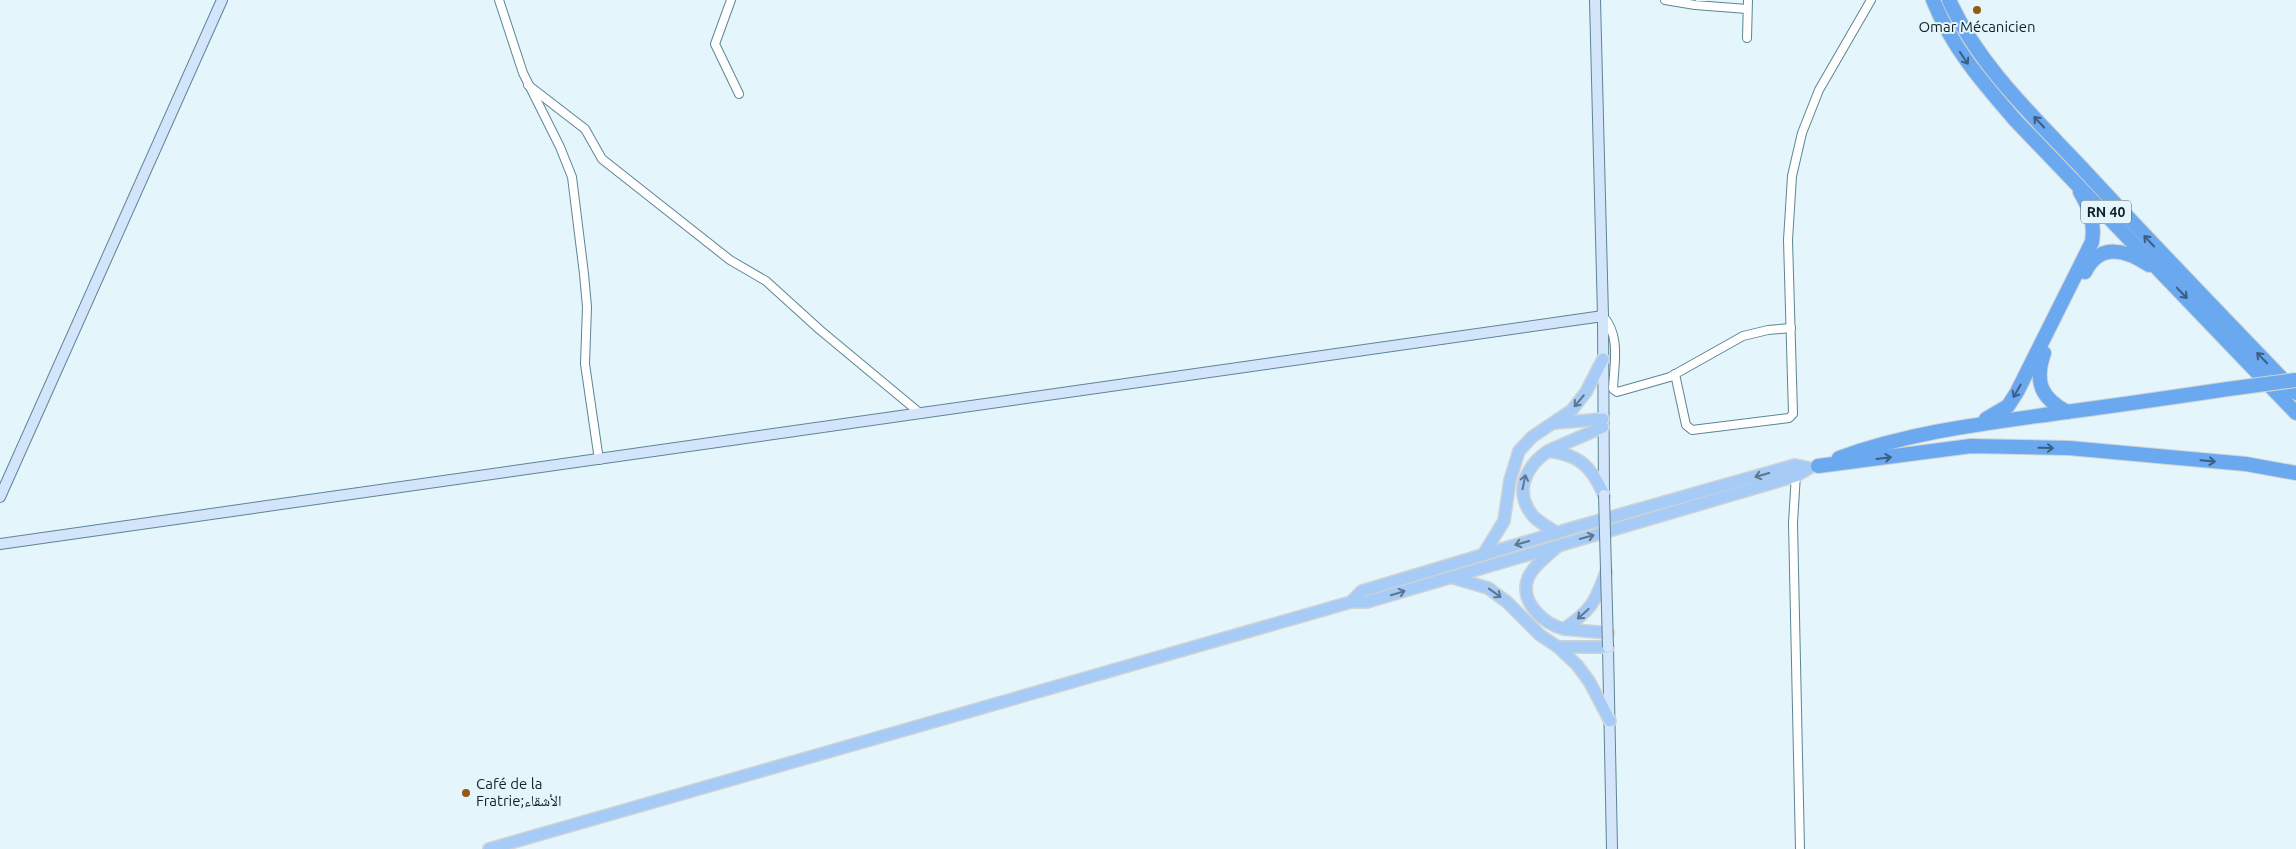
<svg xmlns="http://www.w3.org/2000/svg" width="2296" height="849" font-family="Ubuntu,'Noto Naskh Arabic',sans-serif">
<style>
.lines{fill:none;stroke-linecap:round;stroke-linejoin:round}
.street-casing{stroke:#5d8593;stroke-width:10}
.secondary-casing{stroke:#5d8593;stroke-width:12}
.primary-casing{stroke:#d0d3d4;stroke-width:14}
.highway-casing{stroke:#d0d3d4;stroke-width:16}
.street{stroke:#fff;stroke-width:8}
.secondary{stroke:#d2e5fa;stroke-width:10}
.primary{stroke:#a6cbf6;stroke-width:11}
.highway{stroke:#6aa8f0;stroke-width:14}
.secondary-bridge-casing{stroke:#5d8593;stroke-width:12;stroke-linecap:butt}
.highway-bridge-casing{stroke:#d0d3d4;stroke-width:16;stroke-linecap:butt}
.secondary-bridge{stroke:#d2e5fa;stroke-width:10}
.highway-bridge{stroke:#6aa8f0;stroke-width:14}
.oneway{stroke:#3a5f82}
.oneway2{stroke:#5c778f}
.poi-dot{fill:#935c15;stroke:#e5f5fc;stroke-width:2}
.labels{text-anchor:middle;stroke-width:4;stroke-linejoin:round;paint-order:stroke}
.shield{fill:#e5f5fc;stroke:#516268;stroke-width:1}
.shield-label{font-size:14px;font-weight:bold;fill:#122328}
.poi-label{font-size:15px;fill:#122328;stroke:#e5f5fc}
</style>
<rect width="100%" height="100%" fill="#e5f5fc"/>
<g class="lines">
<defs>
<g id="street">
<polyline points="499,0 523,73 560,147 572,177 584,274 587,307 585,364 599,460"/>
<polyline points="731,0 715,44 739,94"/>
<polyline points="1665,0 1695,5 1747,9"/>
<polyline points="1747,38 1748,0"/>
<polyline points="528,85 585,129 602,159 730,260 766,281 820,330 921,414"/>
<path d="M 1603,316 C 1621,336 1614,364 1613,389 L 1617,392 L 1670,377 L 1743,336 L 1768,330 L 1791,328"/>
<polyline points="1675,374 1686,425 1692,430 1789,418 1793,414 1788,240 1792,176 1802,133 1819,90 1871,0"/>
<polyline points="1796,474 1793,523 1800,849"/>
</g>
<g id="secondary">
<polyline points="1595,0 1603,316 1604,494"/>
<polyline points="0,497 222,0"/>
<polyline points="0,544 1603,316"/>
<polyline points="1608,647 1612,849"/>
</g>
<g id="primary">
<polyline points="1555,423 1603,419"/>
<polyline points="1550,450 1603,427"/>
<path d="M 1557,533 C 1550,528 1540,523 1534,517 C 1513,493 1525,467 1548,451 C 1580,455 1591,466 1604,495"/>
<path d="M 1557,547 C 1547,556 1533,566 1528,578 C 1519,602 1544,624 1564,629 C 1591,610 1595,603 1606,572"/>
<polyline points="1483,555 1504,521 1510,480 1519,451 1532,437 1572,410 1586,392 1603,359"/>
<polyline points="1450,577 1488,588 1507,602 1540,635 1558,647 1577,665 1589,681 1610,721"/>
<polyline points="1351,602 1362,591 1569,529 1795,465 1809,468"/>
<polyline points="1564,629 1608,633"/>
<polyline points="1558,647 1608,647"/>
<polyline points="489,849 1351,602 1367,602 1796,476 1809,468"/>
</g>
<g id="highway">
<path d="M 1933,0 C 1952,48 1983,83 2016,121 L 2296,413"/>
<path d="M 1949,0 C 1979,66 2033,116 2082,168 C 2152,244 2224,318 2296,393"/>
<path d="M 2085,272 C 2100,242 2126,250 2149,265"/>
<path d="M 2044,353 C 2034,382 2041,398 2067,412"/>
<path d="M 1986,419 L 2008,406 L 2017,392 L 2092,242 C 2095,222 2090,209 2080,192"/>
<path d="M 1839,458 C 1913,431 1989,423 2066,412 C 2120,405 2174,397 2228,389"/>
<polyline points="1818,466 1971,446 2069,448 2246,464 2296,473"/>
</g>
</defs>
<use href="#street" class="street-casing"/>
<use href="#secondary" class="secondary-casing"/>
<use href="#primary" class="primary-casing"/>
<use href="#highway" class="highway-casing"/>
<use href="#street" class="street"/>
<use href="#secondary" class="secondary"/>
<use href="#primary" class="primary"/>
<use href="#highway" class="highway"/>
<defs>
<polyline id="secondary-bridge" points="1604,495 1608,647"/>
<polyline id="highway-bridge" points="2228,389 2296,380"/>
</defs>
<use href="#secondary-bridge" class="secondary-bridge-casing"/>
<use href="#highway-bridge" class="highway-bridge-casing"/>
<use href="#secondary-bridge" class="secondary-bridge"/>
<use href="#highway-bridge" class="highway-bridge"/>
</g>
<defs><path id="oneway-shaft" d="M-6 0H5M1.5-3L5.5 0L1.5 3" fill="none" stroke-width="1.6" stroke-linecap="round" stroke-linejoin="round" transform="scale(1.25)"/></defs>
<g class="oneway">
<use href="#oneway-shaft" transform="translate(1964 58) rotate(56)"/>
<use href="#oneway-shaft" transform="translate(2039 122) rotate(-133)"/>
<use href="#oneway-shaft" transform="translate(2149 241) rotate(-133)"/>
<use href="#oneway-shaft" transform="translate(2182 293) rotate(46)"/>
<use href="#oneway-shaft" transform="translate(2262 358) rotate(-134)"/>
<use href="#oneway-shaft" transform="translate(2017 391) rotate(120)"/>
<use href="#oneway-shaft" transform="translate(2046 448) rotate(1)"/>
<use href="#oneway-shaft" transform="translate(1884 458) rotate(-7)"/>
<use href="#oneway-shaft" transform="translate(2208 461) rotate(5)"/>
</g>
<g class="oneway2">
<use href="#oneway-shaft" transform="translate(1579 401) rotate(130)"/>
<use href="#oneway-shaft" transform="translate(1762 475) rotate(164)"/>
<use href="#oneway-shaft" transform="translate(1524 482) rotate(-78)"/>
<use href="#oneway-shaft" transform="translate(1587 537) rotate(-16)"/>
<use href="#oneway-shaft" transform="translate(1522 543) rotate(164)"/>
<use href="#oneway-shaft" transform="translate(1398 593) rotate(-17)"/>
<use href="#oneway-shaft" transform="translate(1495 593) rotate(36)"/>
<use href="#oneway-shaft" transform="translate(1583 614) rotate(138)"/>
</g>
<g class="poi-dot">
<circle cx="1977" cy="10" r="5"/>
<circle cx="466" cy="793" r="5"/>
</g>
<g class="labels">
<rect class="shield" x="2081" y="200.5" width="50" height="23" rx="4"/>
<g class="shield-label">
<text x="2106" y="217">RN 40</text>
</g>
<g class="poi-label">
<text x="1977" y="32">Omar Mécanicien</text>
<text x="476" y="789" text-anchor="start">Café de la<tspan x="476" dy="17">Fratrie;الأشقاء</tspan></text>
</g>
</g>
</svg>
